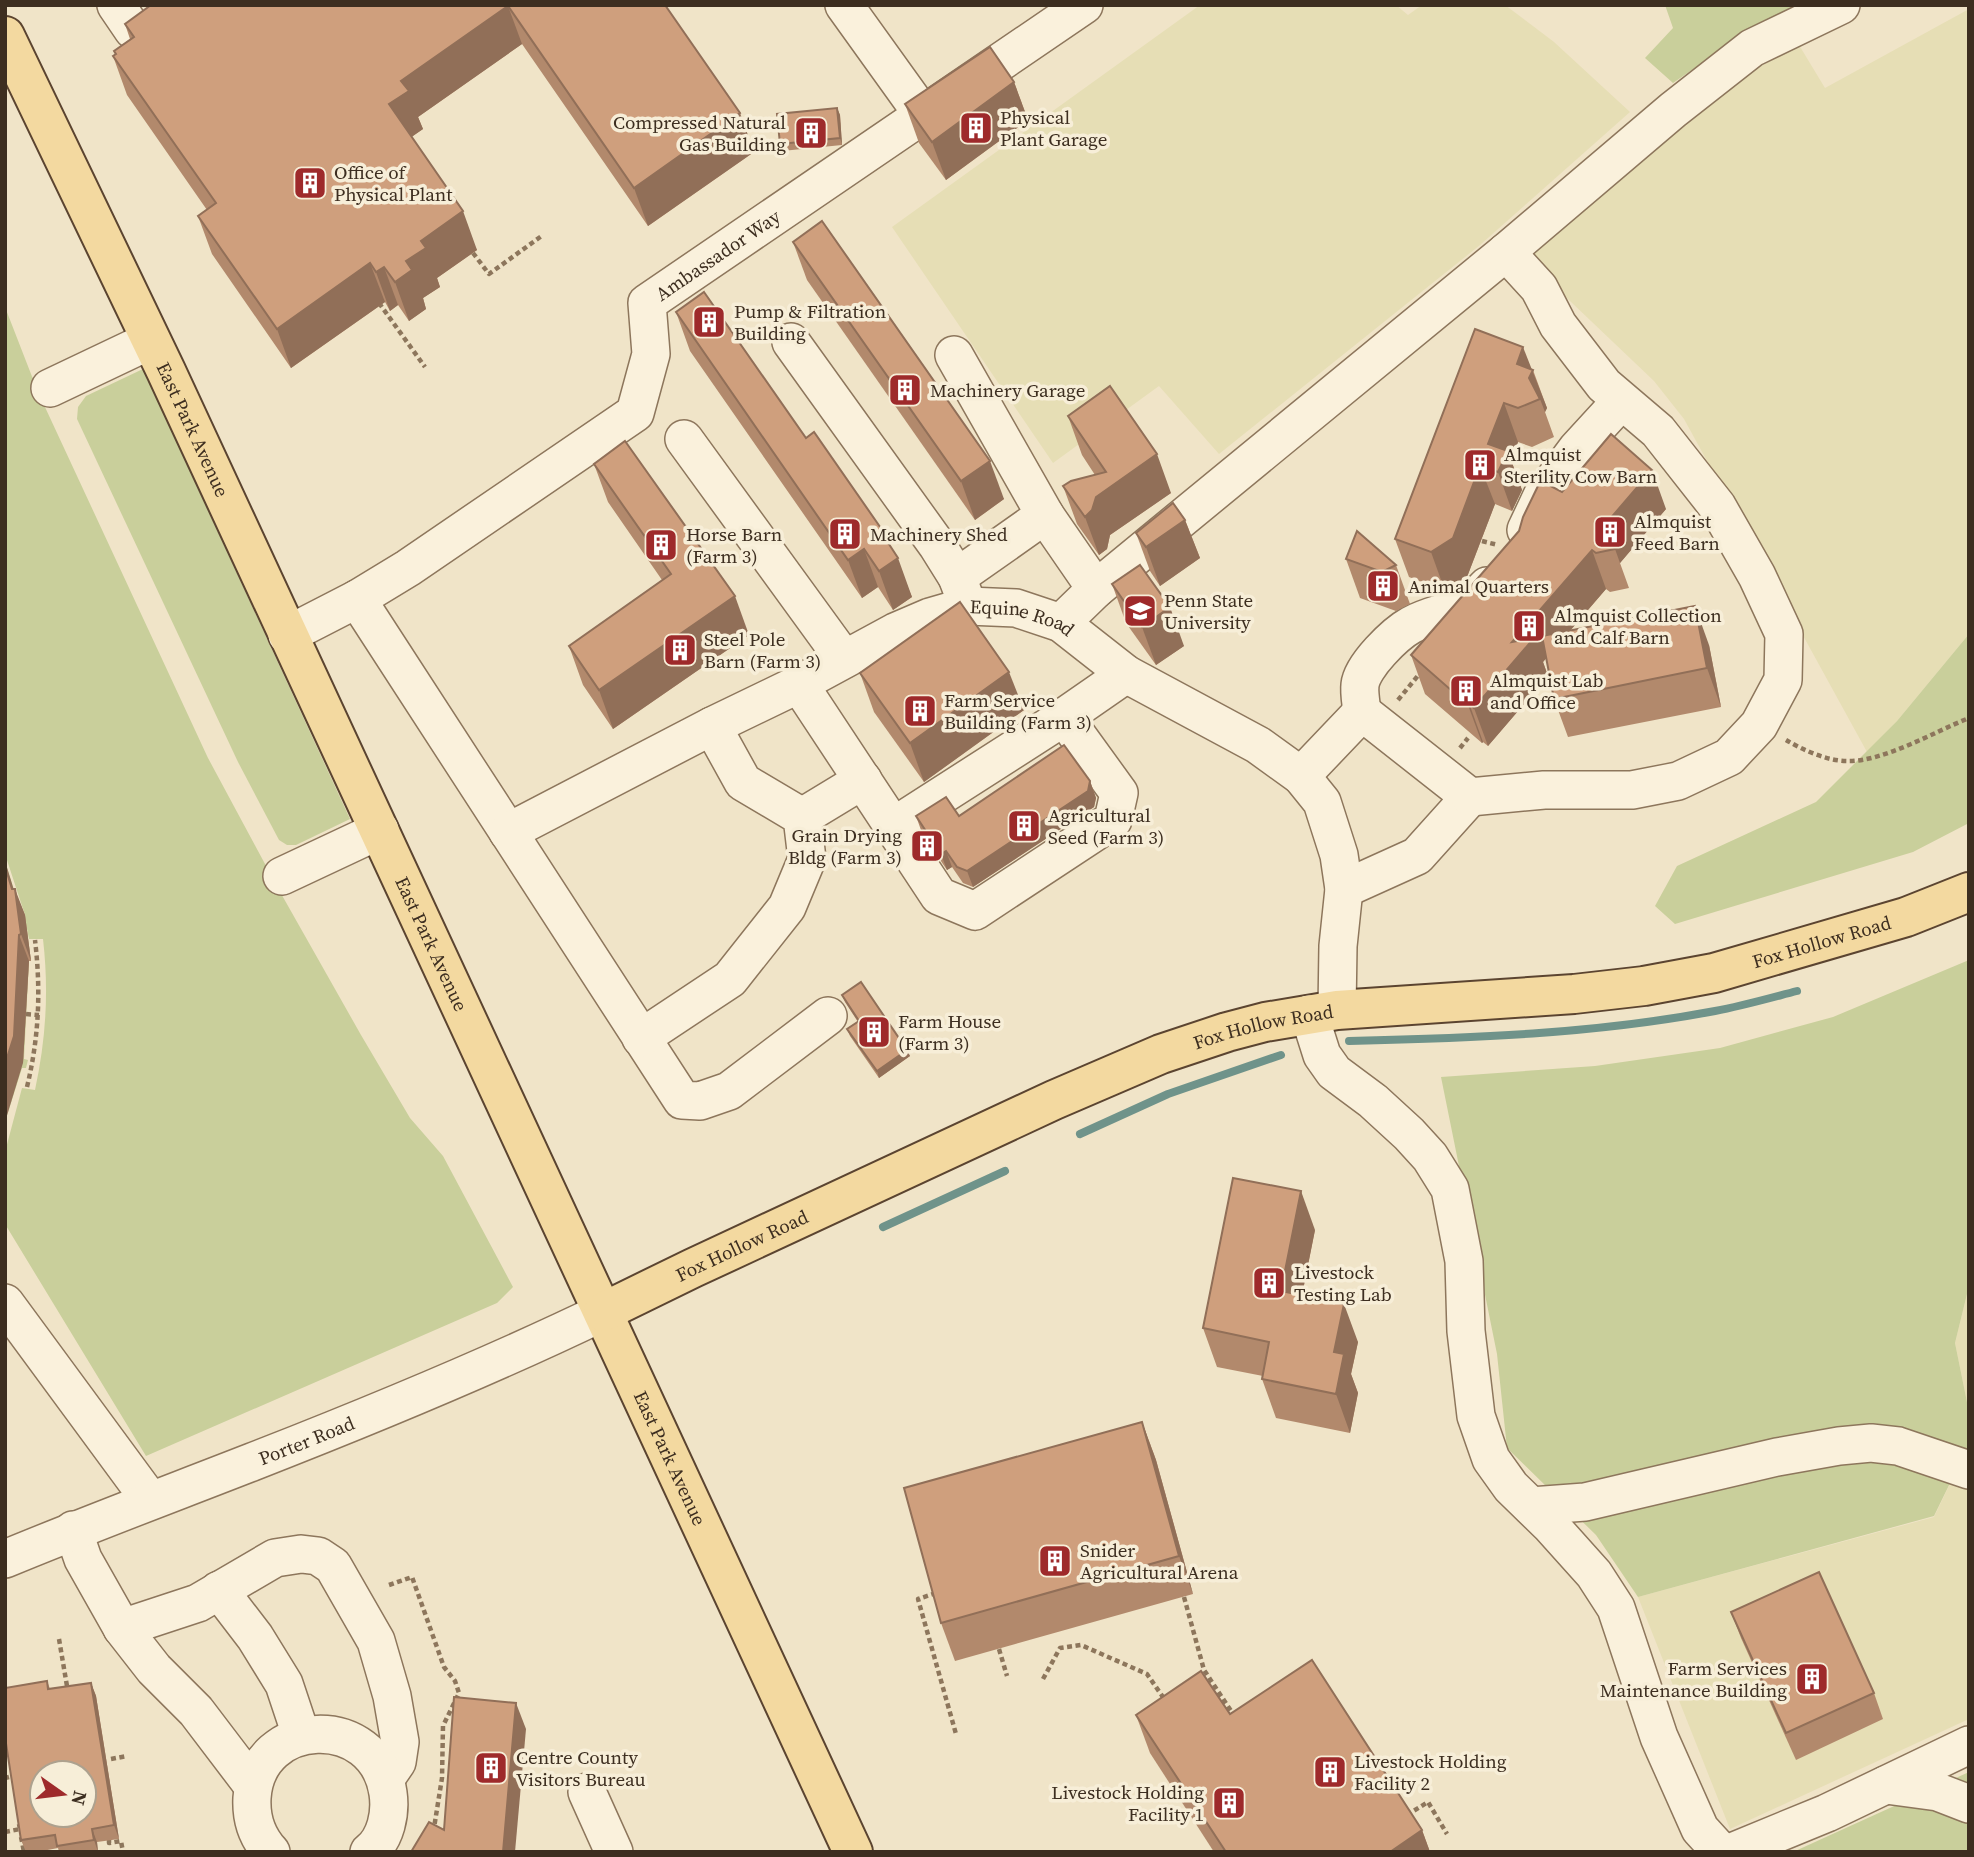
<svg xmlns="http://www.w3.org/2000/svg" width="1974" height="1857" font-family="'Source Serif 4',serif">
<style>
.farmland{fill:#e6deb5}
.green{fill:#c9cf9b}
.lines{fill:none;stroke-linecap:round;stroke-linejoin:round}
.stream{stroke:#6f938a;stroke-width:8}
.minor-casing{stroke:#8d765c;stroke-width:40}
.major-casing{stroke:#5b4430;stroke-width:42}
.path{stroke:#8d765c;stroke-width:4.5;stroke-dasharray:5 3.5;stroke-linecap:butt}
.minor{stroke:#faf1dc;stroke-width:37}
.major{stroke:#f3d9a0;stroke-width:38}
.wall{fill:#b2896c}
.shaded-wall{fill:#916f58}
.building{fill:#cf9f7d;stroke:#916f58;stroke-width:2;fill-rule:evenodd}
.labels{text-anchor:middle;stroke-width:7;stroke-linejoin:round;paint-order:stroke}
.poi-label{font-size:19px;fill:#3d2e20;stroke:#f7eed8;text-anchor:start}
.street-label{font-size:19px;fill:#3d2e20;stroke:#f7eed8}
</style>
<rect width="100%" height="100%" fill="#f0e4c8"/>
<g class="farmland">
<polygon points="1200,5 1396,5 1408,15 1422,5 1505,5 1554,42 1630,112 1480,245 1219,454 1159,386 1053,463 892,227"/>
<polygon points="1969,9 1969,634 1897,721 1867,752 1684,419 1654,381 1529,262 1532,252 1708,95 1799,45 1825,88"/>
<polygon points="1969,1293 1969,1412 1955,1343 1967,1294"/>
<polygon points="1969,1444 1969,1719 1730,1829 1638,1597 1934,1517"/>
</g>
<g class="green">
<polygon points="1665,5 1798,5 1738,38 1673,83 1645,58 1673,28"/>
<path d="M 5,307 L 38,392 L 208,758 L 279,890 L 361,1035 L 410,1118 L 443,1156 L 513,1287 L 497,1303 L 146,1456 L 5,1224 L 5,1152 L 22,1088 L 35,1090 C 46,1039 49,991 43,939 L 29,939 L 26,924 L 31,961 L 29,961 L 24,1059 L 28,1060 L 26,1068 L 22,1068 L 5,1122 L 5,861 L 22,915 L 25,915 L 5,854 Z"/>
<polygon points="143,369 350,819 296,845 287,845 279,840 238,762 77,419 78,407 86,396"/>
<polygon points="1969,634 1969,823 1913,852 1675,924 1655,906 1677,866 1816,802 1897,721"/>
<polygon points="1969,960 1969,1293 1967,1294 1955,1343 1969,1412 1969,1444 1934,1516 1638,1597 1596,1535 1507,1448 1497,1354 1441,1077 1595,1066 1720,1048 1833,1017"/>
<polygon points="1969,1772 1969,1852 1793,1852"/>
</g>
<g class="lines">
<g class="stream">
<path d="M 1349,1041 C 1472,1038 1594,1034 1715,1011 C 1742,1006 1770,998 1797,991"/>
<polyline points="1080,1134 1168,1094 1281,1055"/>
<polyline points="883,1227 1005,1171"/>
</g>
<defs>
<g id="minor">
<polyline points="116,5 133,30"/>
<polyline points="844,5 923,115"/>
<polyline points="791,342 937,545 957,577 968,606"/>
<polyline points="954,355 1045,515 957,577"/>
<polyline points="50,388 151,340"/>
<polyline points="684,439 844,659"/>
<polyline points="1045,515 1096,589"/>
<polyline points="1526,530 1542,496 1577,449 1621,401"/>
<polyline points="357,599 682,1100 700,1101 729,1091 828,1016"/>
<polyline points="1061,623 1096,589 1506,252 1673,110 1752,48 1841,5"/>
<path id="s1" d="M 287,635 L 357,599 L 408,568 L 635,413 L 651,354 L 647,303 L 1084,5"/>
<polyline points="799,684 939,896 975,911 1113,820 1119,793 1064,717 1126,674"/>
<path d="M 1362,712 C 1361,703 1359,693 1360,685 C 1362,666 1395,634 1411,625 C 1441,609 1461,615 1487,586"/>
<polyline points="1301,776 1362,712 1470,797 1417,856 1344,889"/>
<polyline points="1470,797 1544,790 1632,790 1678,781 1729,757 1759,725 1783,680 1784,634 1757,576 1717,506 1658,431 1604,385 1558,325 1539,288 1506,252"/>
<polyline points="802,817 863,780"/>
<polyline points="894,826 1064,717"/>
<path id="s2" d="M 508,832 L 712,726 L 799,684 L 895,632 L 930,617 L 968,606 L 1016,608 L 1061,623 L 1126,674 L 1258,745 L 1301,776 L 1322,802 L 1339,855 L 1344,889 L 1338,946 L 1337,1010"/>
<polyline points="282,876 380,830"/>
<polyline points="1309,1014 1322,1055 1334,1072 1373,1101 1409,1134 1430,1157 1450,1189 1464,1261 1466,1331 1476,1416 1491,1459 1511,1487 1550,1525 1594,1574 1616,1608 1659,1737 1700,1829 1721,1852"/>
<polyline points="641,1038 730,979 787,907 807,859 802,817 743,782 712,726"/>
<polyline points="5,1303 150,1500"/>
<polyline points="1531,1506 1585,1502 1777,1457 1839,1446 1871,1443 1898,1446 1969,1470"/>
<polyline points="73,1530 83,1559 122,1628 154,1669 196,1711 253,1786"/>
<path id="s3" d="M 5,1559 C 87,1525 170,1494 252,1462 C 370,1416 489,1367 603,1312"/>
<polyline points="219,1590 255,1637 284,1684 301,1735"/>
<polyline points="122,1628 198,1603 275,1558 301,1554 318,1556 333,1566 376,1641 392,1696 400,1742 397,1762 386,1778"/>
<polyline points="1886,1785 1938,1792 1969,1804"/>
<polyline points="587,1792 614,1852"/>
<path d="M 271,1852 C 257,1837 251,1818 252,1798 C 257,1716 376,1712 388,1793 C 391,1813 386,1839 369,1852"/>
<polyline points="1732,1852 1827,1813 1969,1745"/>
</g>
<g id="major">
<path id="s4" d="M 5,36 L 166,371 L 853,1852"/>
<path id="s5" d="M 603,1312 L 693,1268 L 1054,1100 L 1161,1054 L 1227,1032 L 1265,1022 L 1337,1010 L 1574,994 L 1644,986 L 1714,973 L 1906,917 L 1969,892"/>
</g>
</defs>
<use href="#minor" class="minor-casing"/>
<use href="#major" class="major-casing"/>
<g class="path">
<polyline points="473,253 489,274 543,235"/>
<polyline points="379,303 425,367"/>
<polyline points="1482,541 1498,545"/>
<polyline points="1398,700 1421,672"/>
<path d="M 1786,740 C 1803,750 1827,761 1847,761 C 1883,762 1934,732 1969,718"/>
<polyline points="1460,748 1468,738"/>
<polyline points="26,1014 39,1015"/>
<path d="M 27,1087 C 39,1037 41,991 35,940"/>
<polyline points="389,1585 412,1577 444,1667 455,1681 459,1693 443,1726 442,1778 434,1828"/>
<polyline points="936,1593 918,1599 956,1734"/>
<polyline points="1184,1597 1204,1670 1235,1717"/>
<polyline points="59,1639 68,1692"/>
<polyline points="999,1649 1007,1676"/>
<polyline points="1043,1679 1060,1648 1081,1645 1147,1674 1165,1700"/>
<polyline points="111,1759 127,1756"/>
<polyline points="5,1778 9,1777"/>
<polyline points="1407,1815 1428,1802 1447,1834"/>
<polyline points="5,1832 20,1829 19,1824"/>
<polyline points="21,1837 24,1852"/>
<polyline points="109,1840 109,1843 121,1841 123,1852"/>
</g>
<use href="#minor" class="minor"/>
<use href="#major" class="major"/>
</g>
<g class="wall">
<polygon points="151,5 665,5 754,152 648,226 522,44 418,117 423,129 411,137 477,250 437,278 440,287 423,298 426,309 409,321 398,305 390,311 385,302 291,368 212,254 198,216 207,210 127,95 113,56 115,55 114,51 130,39 125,24"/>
<polygon points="1014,82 1028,120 946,180 919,143 905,104"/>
<polygon points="837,108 840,115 842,145 782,151 780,144"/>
<polygon points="793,242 1004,499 975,520 807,280"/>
<polygon points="676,312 806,438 885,534 912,597 893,610 878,587 862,598 690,351"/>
<polygon points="1531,369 1533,370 1547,408 1545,412 1554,437 1532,447 1518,442 1511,460 1522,490 1512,511 1495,504 1467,577 1445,591 1409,577 1395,539"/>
<polygon points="1068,416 1171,493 1110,535 1107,549 1099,555 1077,524 1063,486 1095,475 1082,455"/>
<polygon points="594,464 749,635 613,729 583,685 569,646 662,580 608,502"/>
<polygon points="1562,492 1666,509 1620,563 1629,588 1610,592 1606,589 1570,631 1709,645 1721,707 1568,737 1554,699 1546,658 1543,662 1548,676 1488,746 1483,742 1482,743 1425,694 1411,655"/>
<polygon points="1185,520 1200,558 1160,586 1150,571 1136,533"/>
<polygon points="1346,559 1396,565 1410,604 1396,611 1360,598"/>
<polygon points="1112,584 1184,646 1156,665 1126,623"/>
<polygon points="860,673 1024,710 924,782 874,712"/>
<polygon points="1090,781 1096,798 1094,807 973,887 963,883 952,867 947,870 922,833 916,816 959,816"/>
<polygon points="14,889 25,915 31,961 29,961 23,1063"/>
<polygon points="842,995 910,1056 879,1078 850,1036 847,1029 858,1022 845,1002"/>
<polygon points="1315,1230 1302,1295 1358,1342 1351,1374 1358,1393 1350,1433 1276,1418 1262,1379 1263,1376 1217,1367 1203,1328"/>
<polygon points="1142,1422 1156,1460 1193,1594 955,1661 941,1623"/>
<polygon points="1731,1612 1874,1693 1883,1719 1796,1760 1741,1638"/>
<polygon points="47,1681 50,1689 91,1683 96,1696 119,1839 97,1842 98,1852 59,1852 58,1848 37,1852 26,1852 21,1840"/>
<polygon points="1230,1714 1422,1830 1430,1852 1214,1852 1150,1753 1136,1715"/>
</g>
<g class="shaded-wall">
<polygon points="508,6 522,44 418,117 423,129 403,143 389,104 401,81"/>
<polygon points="1014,82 1028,120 946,180 932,142"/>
<polygon points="837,108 840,115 842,145 840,138"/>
<polygon points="740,113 754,152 648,226 634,188"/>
<polygon points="463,211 477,250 437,278 440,287 423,298 426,309 409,321 395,282 406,261 421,241"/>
<polygon points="370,263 385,302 291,368 277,329"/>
<polygon points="384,267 398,305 390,311 376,272"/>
<polygon points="1523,347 1547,408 1545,412 1540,399 1517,364"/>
<polygon points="1504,403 1518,442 1511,460 1522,490 1512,511 1488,444"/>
<polygon points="1157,454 1171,493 1110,535 1107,549 1099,555 1085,517 1096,497"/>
<polygon points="990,461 1004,499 975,520 961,481"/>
<polygon points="1480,466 1495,504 1467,577 1445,591 1431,552"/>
<polygon points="1652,470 1666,509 1620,563 1615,549 1603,527"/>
<polygon points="1185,520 1200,558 1160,586 1146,547"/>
<polygon points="885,534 895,561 898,558 912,597 893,610 879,571 883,535"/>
<polygon points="864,549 878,587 862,598 848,560"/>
<polygon points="1592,550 1606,589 1543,662 1548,676 1488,746 1474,708 1512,642"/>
<polygon points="735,596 749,635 613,729 599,690"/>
<polygon points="1695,606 1709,645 1721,707 1707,668"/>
<polygon points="1170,607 1184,646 1156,665 1142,627"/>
<polygon points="1009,672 1024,710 924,782 910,743"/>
<polygon points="1469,703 1483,742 1482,743 1468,705"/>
<polygon points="1090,781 1096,798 1094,807 973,887 967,871"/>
<polygon points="946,851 952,867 947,870 941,854"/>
<polygon points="5,861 16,897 15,889 25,915 31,961 21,934 5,866"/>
<polygon points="19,935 29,961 23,1063 5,1122 5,1064"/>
<polygon points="907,1050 910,1056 879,1078 877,1071"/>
<polygon points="1301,1191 1315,1230 1295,1330 1281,1291"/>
<polygon points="1344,1304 1358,1342 1351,1374 1358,1393 1350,1433 1336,1394 1334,1352"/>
<polygon points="1142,1422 1156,1460 1193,1594 1179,1556"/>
<polygon points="91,1683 96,1696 119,1839 114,1825"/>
<polygon points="516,1703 526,1729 515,1852 503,1852"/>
<polygon points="92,1829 97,1842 98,1852 94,1840"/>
<polygon points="1422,1830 1430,1852 1390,1852"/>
</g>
<g class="building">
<polygon points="151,5 665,5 740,113 634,188 508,6 401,81 409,91 389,104 463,211 421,241 426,248 406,261 412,270 395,282 384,267 376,272 370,263 277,329 198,216 216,203 113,56 116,54 114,51 134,37 125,24"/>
<polygon points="990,47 1014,82 932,142 905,104"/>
<polygon points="837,108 840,138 780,144 777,114"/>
<polygon points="822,221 990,461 961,481 793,242"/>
<polygon points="704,292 806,438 814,432 885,534 883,535 898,558 879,571 864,549 848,560 676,312"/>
<polygon points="1475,329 1523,347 1517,364 1533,370 1529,378 1540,399 1518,408 1504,403 1488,444 1508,451 1498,472 1480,466 1453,538 1431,552 1395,539"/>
<polygon points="1110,386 1157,454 1096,497 1092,510 1085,517 1063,486 1071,481 1106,472 1068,416"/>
<polygon points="1611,434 1652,470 1603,527 1615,549 1596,553 1592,550 1512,642 1534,638 1474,708 1469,703 1468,705 1411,655 1519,531 1523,517 1538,486 1543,482 1562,492"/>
<polygon points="625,441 735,596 599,690 569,646 671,574 594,464"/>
<polygon points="1173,503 1185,520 1146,547 1136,533"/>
<polygon points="1357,531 1396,565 1382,572 1346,559"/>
<polygon points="1140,565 1170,607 1142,627 1112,584"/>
<polygon points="960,602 1009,672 910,743 860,673"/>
<polygon points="1695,606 1707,668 1554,699 1542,636"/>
<polygon points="1064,745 1090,781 1088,791 967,871 957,867 946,851 941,854 916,816 946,797 959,816"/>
<polygon points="5,866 12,889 15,889 21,934 19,935 14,1036 5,1064"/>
<polygon points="861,982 907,1050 877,1071 847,1029 859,1021 842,995"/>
<polygon points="1233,1178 1301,1191 1281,1291 1344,1304 1334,1352 1344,1354 1336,1394 1262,1379 1269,1342 1203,1328"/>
<polygon points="1142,1422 1179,1556 941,1623 904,1488"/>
<polygon points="1819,1572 1874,1693 1786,1733 1731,1612"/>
<polygon points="1312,1660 1422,1830 1390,1852 1226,1852 1136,1715 1201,1671 1230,1714"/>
<path d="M 47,1681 L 48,1689 L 91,1683 L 114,1825 L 92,1829 L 94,1840 L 57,1846 L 55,1835 L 21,1840 L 5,1737 L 5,1688 ZM 42,1773 L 84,1773 L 84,1815 L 42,1815 Z"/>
<polygon points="454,1697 516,1703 503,1852 411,1852 429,1822 444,1830"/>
</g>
<defs>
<symbol id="building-square" viewBox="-11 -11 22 22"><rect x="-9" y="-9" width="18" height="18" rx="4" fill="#9e2a2b" stroke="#f7eed8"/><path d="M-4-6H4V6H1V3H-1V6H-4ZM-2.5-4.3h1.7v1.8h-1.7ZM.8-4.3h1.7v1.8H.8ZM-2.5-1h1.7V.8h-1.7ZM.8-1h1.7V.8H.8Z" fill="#fff"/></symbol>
<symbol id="university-square" viewBox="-11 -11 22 22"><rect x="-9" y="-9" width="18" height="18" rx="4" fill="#9e2a2b" stroke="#f7eed8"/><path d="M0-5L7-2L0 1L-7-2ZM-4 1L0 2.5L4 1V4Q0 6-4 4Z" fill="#fff"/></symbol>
</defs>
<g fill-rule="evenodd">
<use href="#building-square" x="957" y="109" width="38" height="38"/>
<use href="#building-square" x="792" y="114" width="38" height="38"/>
<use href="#building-square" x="291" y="164" width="38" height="38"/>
<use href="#building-square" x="690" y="303" width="38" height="38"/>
<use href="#building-square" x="886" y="371" width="38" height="38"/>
<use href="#building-square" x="1461" y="446" width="38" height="38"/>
<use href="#building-square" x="1591" y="513" width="38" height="38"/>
<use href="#building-square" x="826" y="515" width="38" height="38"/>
<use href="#building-square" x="642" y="526" width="38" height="38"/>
<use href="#building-square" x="1364" y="567" width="38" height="38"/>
<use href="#university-square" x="1121" y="592" width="38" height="38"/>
<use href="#building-square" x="1510" y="607" width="38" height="38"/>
<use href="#building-square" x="661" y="631" width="38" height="38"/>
<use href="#building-square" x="1447" y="672" width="38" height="38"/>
<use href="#building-square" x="901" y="692" width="38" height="38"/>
<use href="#building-square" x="1005" y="807" width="38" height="38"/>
<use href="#building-square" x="908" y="827" width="38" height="38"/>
<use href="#building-square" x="855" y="1013" width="38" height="38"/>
<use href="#building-square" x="1250" y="1264" width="38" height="38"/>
<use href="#building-square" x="1036" y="1542" width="38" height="38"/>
<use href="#building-square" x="1793" y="1660" width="38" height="38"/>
<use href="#building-square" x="472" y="1749" width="38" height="38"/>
<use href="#building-square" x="1311" y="1753" width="38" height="38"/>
<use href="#building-square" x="1210" y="1784" width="38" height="38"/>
</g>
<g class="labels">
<g class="poi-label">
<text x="1000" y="124">Physical<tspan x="1000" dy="22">Plant Garage</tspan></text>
<text x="786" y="129" text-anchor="end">Compressed Natural<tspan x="786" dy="22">Gas Building</tspan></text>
<text x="334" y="179">Office of<tspan x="334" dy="22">Physical Plant</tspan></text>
<text x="734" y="318">Pump &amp; Filtration<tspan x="734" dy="22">Building</tspan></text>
<text x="930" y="397">Machinery Garage</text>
<text x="1504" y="461">Almquist<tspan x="1504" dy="22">Sterility Cow Barn</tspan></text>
<text x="1634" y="528">Almquist<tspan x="1634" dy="22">Feed Barn</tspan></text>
<text x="686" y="541">Horse Barn<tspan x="686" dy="22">(Farm 3)</tspan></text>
<text x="870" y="541">Machinery Shed</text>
<text x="1408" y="593">Animal Quarters</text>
<text x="1164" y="607">Penn State<tspan x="1164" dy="22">University</tspan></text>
<text x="1554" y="622">Almquist Collection<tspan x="1554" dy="22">and Calf Barn</tspan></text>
<text x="704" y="646">Steel Pole<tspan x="704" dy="22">Barn (Farm 3)</tspan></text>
<text x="1490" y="687">Almquist Lab<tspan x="1490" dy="22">and Office</tspan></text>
<text x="944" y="707">Farm Service<tspan x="944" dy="22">Building (Farm 3)</tspan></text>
<text x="1048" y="822">Agricultural<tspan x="1048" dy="22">Seed (Farm 3)</tspan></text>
<text x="902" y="842" text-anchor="end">Grain Drying<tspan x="902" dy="22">Bldg (Farm 3)</tspan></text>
<text x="898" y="1028">Farm House<tspan x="898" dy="22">(Farm 3)</tspan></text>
<text x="1294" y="1279">Livestock<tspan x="1294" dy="22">Testing Lab</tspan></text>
<text x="1080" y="1557">Snider<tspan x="1080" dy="22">Agricultural Arena</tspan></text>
<text x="1787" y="1675" text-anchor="end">Farm Services<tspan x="1787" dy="22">Maintenance Building</tspan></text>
<text x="516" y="1764">Centre County<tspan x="516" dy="22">Visitors Bureau</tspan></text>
<text x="1354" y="1768">Livestock Holding<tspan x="1354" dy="22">Facility 2</tspan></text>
<text x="1204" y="1799" text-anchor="end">Livestock Holding<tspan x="1204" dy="22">Facility 1</tspan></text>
</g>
<g class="street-label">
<text dy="7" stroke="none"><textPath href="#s1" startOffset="611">Ambassador Way</textPath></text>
<text dy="7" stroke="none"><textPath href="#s4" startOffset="436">East Park Avenue</textPath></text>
<text dy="7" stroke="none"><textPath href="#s2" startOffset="569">Equine Road</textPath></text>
<text dy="7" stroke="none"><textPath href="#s5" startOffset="1288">Fox Hollow Road</textPath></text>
<text dy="7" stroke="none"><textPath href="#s4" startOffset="1003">East Park Avenue</textPath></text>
<text dy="7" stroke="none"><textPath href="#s5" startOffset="721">Fox Hollow Road</textPath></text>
<text dy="7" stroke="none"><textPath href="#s5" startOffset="154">Fox Hollow Road</textPath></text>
<text dy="7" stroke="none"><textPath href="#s3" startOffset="324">Porter Road</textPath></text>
<text dy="7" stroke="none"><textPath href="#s4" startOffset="1570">East Park Avenue</textPath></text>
</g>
</g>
<rect width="1974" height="1857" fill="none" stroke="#3d2e20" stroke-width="14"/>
<g transform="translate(63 1794) rotate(104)"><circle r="33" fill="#f7eed8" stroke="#ada18e" stroke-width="2"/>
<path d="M0-5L12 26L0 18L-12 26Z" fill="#9e2a2b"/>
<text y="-10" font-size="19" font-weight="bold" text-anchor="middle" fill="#3d2e20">N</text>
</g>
</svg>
